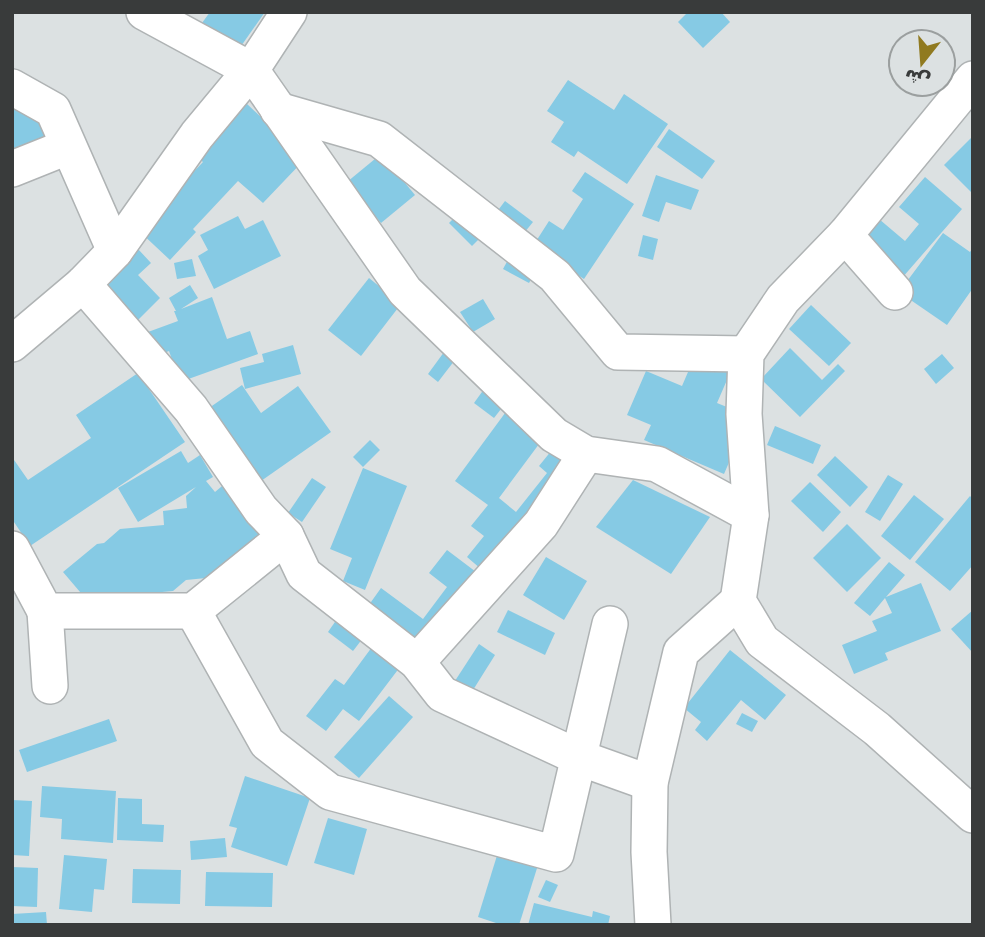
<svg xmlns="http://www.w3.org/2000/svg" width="985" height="937" font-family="'DejaVu Sans',Vazirmatn,sans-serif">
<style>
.building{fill:#86cae4}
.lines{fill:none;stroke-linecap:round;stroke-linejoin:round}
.minor-casing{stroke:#afb3b4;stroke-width:38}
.minor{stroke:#fff;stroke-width:35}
</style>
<rect width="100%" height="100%" fill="#dce1e2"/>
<g class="building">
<polygon points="210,12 265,12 239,49 202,23"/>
<polygon points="688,12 721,12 730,22 703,48 678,22"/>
<polygon points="568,80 614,110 624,94 668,124 627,184 578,151 574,157 551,142 564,122 547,111"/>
<polygon points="12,86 65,116 51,140 12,159"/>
<polygon points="246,103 305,159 263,203 238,181 193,229 196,232 170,260 138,230 203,162 196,156"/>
<polygon points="669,129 715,161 702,179 657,147"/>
<polygon points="973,136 973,194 944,165"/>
<polygon points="381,154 415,195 381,223 347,182"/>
<polygon points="585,172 634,204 584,279 533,246 549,221 563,230 583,199 572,191"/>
<polygon points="656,175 699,190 691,210 666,202 659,222 642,216"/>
<polygon points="925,177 962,209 902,278 860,242 879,219 905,241 919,224 899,207"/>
<polygon points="505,201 533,222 520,238 493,217"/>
<polygon points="458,214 481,237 472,246 449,223"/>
<polygon points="238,216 245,229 263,220 281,256 214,289 198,256 208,250 200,235"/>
<polygon points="943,233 970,252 973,247 973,288 947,325 899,292"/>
<polygon points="643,235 658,239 653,260 638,256"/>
<polygon points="138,249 151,263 138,275 160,298 133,325 97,288"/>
<polygon points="509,258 535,272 529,283 503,269"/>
<polygon points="192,259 196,276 177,279 174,263"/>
<polygon points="369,278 401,304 361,356 328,330"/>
<polygon points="190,285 198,298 181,309 212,297 227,339 250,331 258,354 180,382 169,351 156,356 148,332 178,321 174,311 176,311 169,298"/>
<polygon points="483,299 495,319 473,332 460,312"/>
<polygon points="811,305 851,343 829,366 789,329"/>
<polygon points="293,345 301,374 245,389 240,368 264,362 262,354"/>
<polygon points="447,348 458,356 438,382 428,374"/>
<polygon points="790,348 822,380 838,364 845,371 800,417 761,379"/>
<polygon points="942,354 954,368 936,384 924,369"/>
<polygon points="694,358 730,373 717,403 749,416 724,474 644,440 651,425 627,415 646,371 682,386"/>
<polygon points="138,373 185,442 30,546 12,519 12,457 28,480 91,438 76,415"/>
<polygon points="242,385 261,413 298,386 331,432 261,481 209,408"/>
<polygon points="487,385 508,400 494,418 474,403"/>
<polygon points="508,409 545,436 499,498 516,512 547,473 539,466 556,445 586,470 495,581 467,557 484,536 471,526 488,505 455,481"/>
<polygon points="775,426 821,445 813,464 767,445"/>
<polygon points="370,440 380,450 363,467 353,457"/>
<polygon points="181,451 188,463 200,455 213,477 206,481 215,492 234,476 268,533 216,577 186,580 173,591 86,599 63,572 97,544 104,543 120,529 164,525 163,511 187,508 186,496 196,487 138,522 118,488"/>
<polygon points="835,456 868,487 850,507 817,475"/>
<polygon points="363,468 407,486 365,590 343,581 352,558 330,549"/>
<polygon points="888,475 903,484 880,521 865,512"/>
<polygon points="312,478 326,487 302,522 288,513"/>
<polygon points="633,480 710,517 671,574 596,527"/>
<polygon points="810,482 841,512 823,532 791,501"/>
<polygon points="914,495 944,519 910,560 881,536"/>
<polygon points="970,496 973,499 973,565 950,591 915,562"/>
<polygon points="847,524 881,558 847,592 813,558"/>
<polygon points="447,550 488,581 430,657 366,609 381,588 423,619 447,587 429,573"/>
<polygon points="546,557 587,581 564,620 523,595"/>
<polygon points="889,562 905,575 886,597 921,583 941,631 885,653 888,660 854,674 842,645 877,631 872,621 892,613 885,598 870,616 854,603"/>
<polygon points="508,610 555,633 545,655 497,632"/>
<polygon points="973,610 973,653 951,629"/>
<polygon points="337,619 363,638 353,651 328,632"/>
<polygon points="479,644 495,655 468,698 451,687"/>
<polygon points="372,647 400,667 359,721 343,709 326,731 306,716 335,679 344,685"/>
<polygon points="730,650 786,695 765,720 741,700 707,741 695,730 701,722 684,708"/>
<polygon points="389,696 413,717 359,778 334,757"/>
<polygon points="742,713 758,721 752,732 736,724"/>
<polygon points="109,719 117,741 27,772 19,750"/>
<polygon points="245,776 310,798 287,866 231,847 237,828 229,826"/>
<polygon points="42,786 116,791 113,843 61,839 62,819 40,817"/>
<polygon points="118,798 142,799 142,824 164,825 163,842 117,840"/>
<polygon points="12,800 32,801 29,856 12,855"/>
<polygon points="328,818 367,829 354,875 314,863"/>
<polygon points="225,838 227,857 191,860 190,841"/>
<polygon points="499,849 539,862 519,925 502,925 478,917"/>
<polygon points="64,855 107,859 104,890 94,889 92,912 59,909"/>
<polygon points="12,867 38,868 37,907 12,906"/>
<polygon points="133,869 181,870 180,904 132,903"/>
<polygon points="206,872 273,873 272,907 205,906"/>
<polygon points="546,880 558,885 550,902 538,897"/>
<polygon points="534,903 592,917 593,911 610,916 608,925 528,925"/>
<polygon points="46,912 47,925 12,925 12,914"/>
</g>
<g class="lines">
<defs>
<g id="minor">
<polyline points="144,12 251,70 405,291 554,435 586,454 657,464 751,515"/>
<polyline points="973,79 845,235 783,299 746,354 744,414 751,515 738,601 762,641 877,729 973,815"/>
<polyline points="12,87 53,110 115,251"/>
<polyline points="278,110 379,139 555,276 618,352 746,354"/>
<polyline points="12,169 67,147"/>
<polyline points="845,235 895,292"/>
<polyline points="83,284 191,409 261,510 286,536 304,574 417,662 442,694 580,758 650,783"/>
<polyline points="12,344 83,284 115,251 197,135 251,70 289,12"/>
<polyline points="12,549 45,611 193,611 286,536"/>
<polyline points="45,611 50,686"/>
<polyline points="193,611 267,743 330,792 556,854 610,624"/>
<polyline points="417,662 541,524 586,454"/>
<polyline points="653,925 649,852 650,783 681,652 738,601"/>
</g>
</defs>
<use href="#minor" class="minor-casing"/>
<use href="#minor" class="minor"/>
</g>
<rect width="985" height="937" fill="none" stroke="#393b3b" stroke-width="28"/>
<g transform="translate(922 63) rotate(197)"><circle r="33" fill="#dce1e2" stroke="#9b9f9f" stroke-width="2"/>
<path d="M0-5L12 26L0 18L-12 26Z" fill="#907a20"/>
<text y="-10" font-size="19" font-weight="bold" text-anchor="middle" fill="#393b3b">ش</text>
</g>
</svg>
